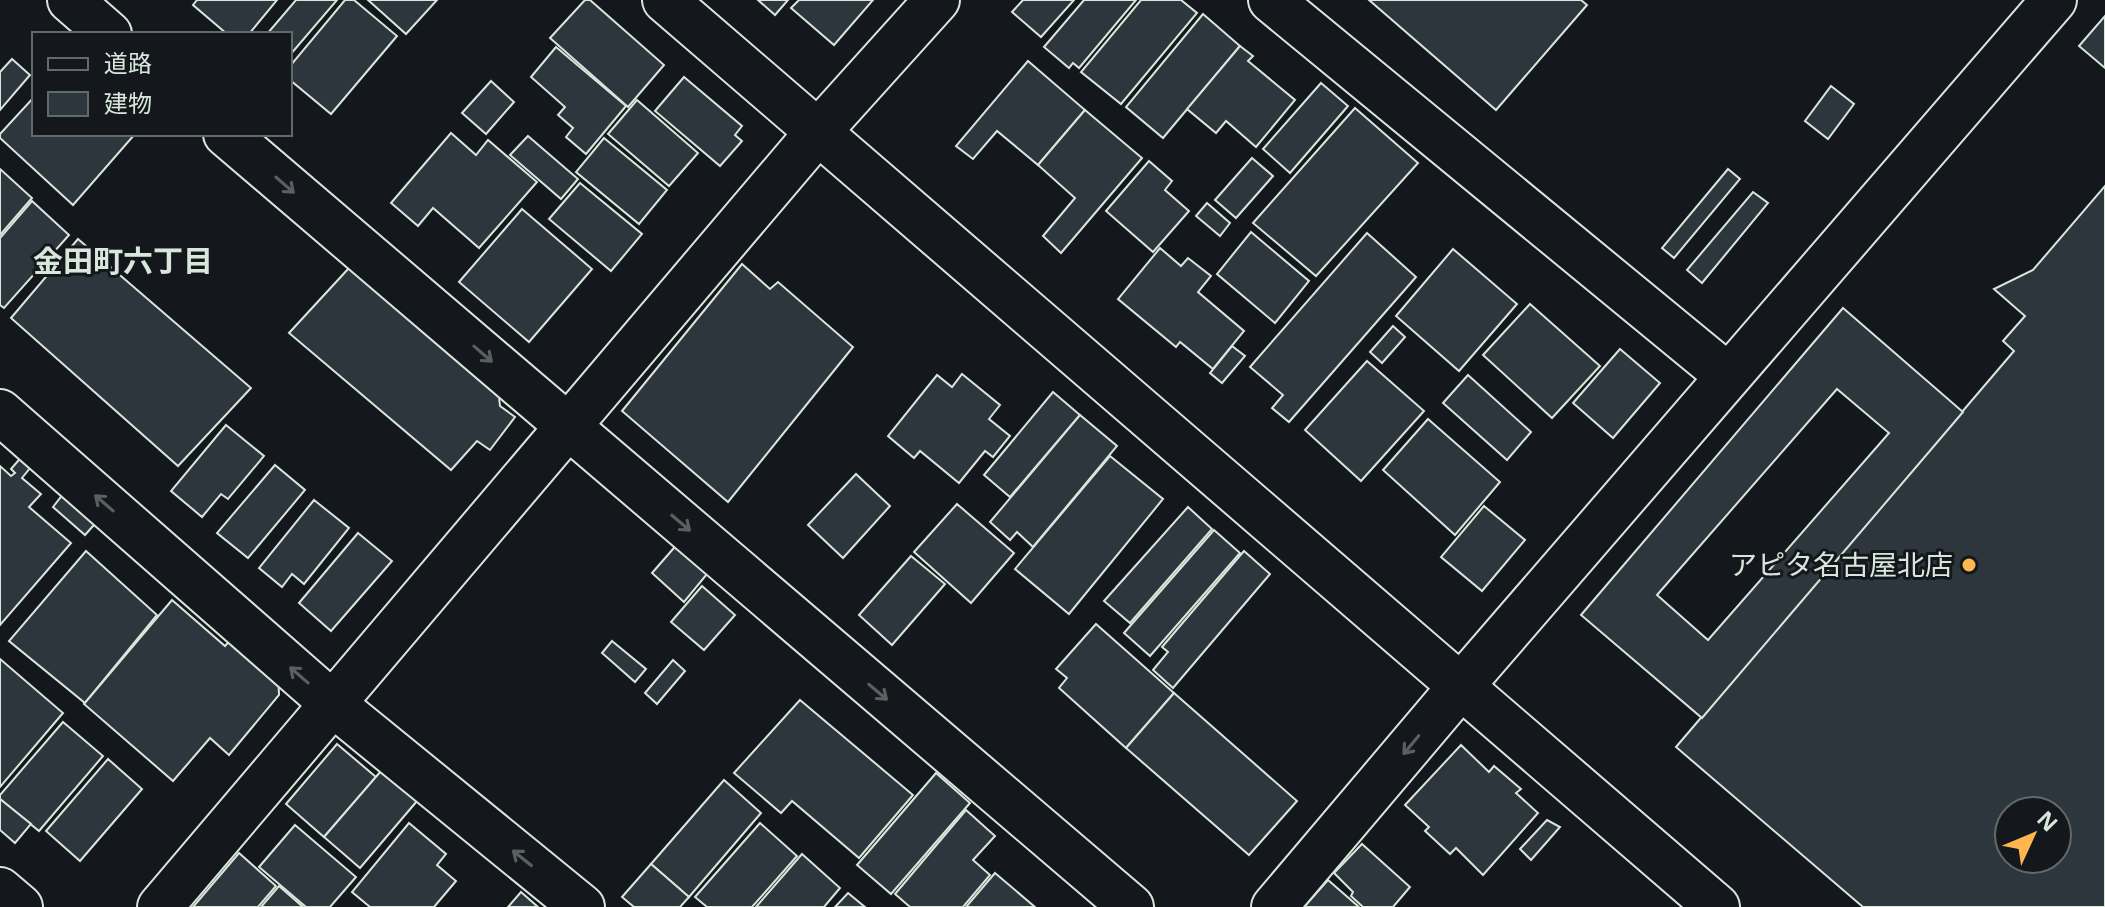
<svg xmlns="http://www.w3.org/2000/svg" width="2105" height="907" font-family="'Open Sans','Noto Sans JP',sans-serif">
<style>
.building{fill:#2c363c;stroke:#d8e6dc;stroke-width:2;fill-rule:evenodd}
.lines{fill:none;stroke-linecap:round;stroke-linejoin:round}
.minor-casing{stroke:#d8e6dc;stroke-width:48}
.minor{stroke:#14181c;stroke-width:44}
.oneway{stroke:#59605f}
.poi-dot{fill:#ffb74d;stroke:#14181c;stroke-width:3}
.labels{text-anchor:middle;stroke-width:6;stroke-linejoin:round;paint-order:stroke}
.poi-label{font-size:28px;fill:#d8e6dc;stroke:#14181c;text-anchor:end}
.neighbourhood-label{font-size:30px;font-weight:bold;fill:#d8e6dc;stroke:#14181c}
</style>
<rect width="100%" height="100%" fill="#14181c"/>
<g class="building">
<polygon points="197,0 277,0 249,34 227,34 193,5"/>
<polygon points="296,0 337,0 290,55 290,34 267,34"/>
<polygon points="345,0 354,0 397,36 331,114 290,80 290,66"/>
<polygon points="368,0 437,0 406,34"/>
<polygon points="585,0 590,0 664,65 628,107 550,38"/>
<polygon points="758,0 788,0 775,15"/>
<polygon points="799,0 873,0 834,45 791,8"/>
<polygon points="1023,0 1074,0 1041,37 1012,12"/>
<polygon points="1084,0 1136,0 1079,68 1073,63 1069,68 1044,47"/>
<polygon points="1141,0 1181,0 1197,13 1121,104 1081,72"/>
<polygon points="1369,0 1581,0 1587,5 1496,110"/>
<polygon points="1203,14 1240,46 1163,138 1126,107"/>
<polygon points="2105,16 2105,68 2079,46"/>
<polygon points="1240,46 1253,56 1248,61 1295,100 1256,147 1226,121 1216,133 1187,109"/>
<polygon points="556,47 626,106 586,154 566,137 573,128 558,115 565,107 531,77"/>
<polygon points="12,59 30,75 0,110 0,72"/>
<polygon points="1028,61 1085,110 1038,165 997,131 973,159 956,146"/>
<polygon points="684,77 742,126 735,135 742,141 720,166 655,111"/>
<polygon points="491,81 514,102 486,134 462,113"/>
<polygon points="1321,83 1348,106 1290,173 1263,149"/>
<polygon points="1831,86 1854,104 1828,139 1805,121"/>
<polygon points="34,97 34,134 135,134 73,205 0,138 0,134"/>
<polygon points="637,100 698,153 669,186 608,134"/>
<polygon points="1355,108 1418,163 1316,276 1253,223"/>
<polygon points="1085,110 1142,158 1061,253 1043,236 1075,198 1038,165"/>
<polygon points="451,133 476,155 488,140 537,182 479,248 433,208 418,226 391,203"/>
<polygon points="528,136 578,179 561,199 510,155"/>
<polygon points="604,138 667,190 639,224 576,172"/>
<polygon points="1252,158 1273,176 1236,218 1215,200"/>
<polygon points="1149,161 1172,181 1165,190 1189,211 1153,252 1106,211"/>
<polygon points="0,169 32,198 0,235"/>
<polygon points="1728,169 1740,179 1674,258 1662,248"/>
<polygon points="580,183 642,234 611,271 549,219"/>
<path d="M 2105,186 L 2105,907 L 1863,907 L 1676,747 L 2014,351 L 2003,341 L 2025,316 L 1994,289 L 2033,270 ZM 2009,811 L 2057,811 L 2057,859 L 2009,859 Z"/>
<polygon points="1753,192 1768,203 1702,283 1687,270"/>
<polygon points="32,201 69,235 4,308 0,305 0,238"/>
<polygon points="1207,203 1230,223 1220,236 1196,216"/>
<polygon points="522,209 592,269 529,342 459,282"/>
<polygon points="1251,232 1309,281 1275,323 1217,274"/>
<polygon points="1367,233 1416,277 1289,422 1272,408 1283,395 1250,367"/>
<polygon points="78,239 251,388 178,466 11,318"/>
<polygon points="1160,248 1181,266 1188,258 1211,276 1198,292 1244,331 1213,369 1180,342 1176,347 1118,299"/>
<polygon points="1453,249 1517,304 1459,371 1396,316"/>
<polygon points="742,264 770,289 778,282 853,347 728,502 622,411"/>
<polygon points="349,268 499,397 500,406 515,417 490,450 477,441 451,470 289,333"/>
<polygon points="1530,304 1600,366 1552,418 1483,355"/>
<path d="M 1843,308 L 1963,412 L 1702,718 L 1581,615 ZM 1837,389 L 1889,433 L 1708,640 L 1657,595 Z"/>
<polygon points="1393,326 1405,337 1382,363 1370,352"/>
<polygon points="1232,346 1245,356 1222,383 1210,373"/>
<polygon points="1620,349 1660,383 1613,438 1573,403"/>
<polygon points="1367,361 1424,411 1361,481 1305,430"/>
<polygon points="962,374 1000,405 989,419 1010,436 993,457 985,451 959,483 920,451 914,458 888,436 937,375 952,387"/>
<polygon points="1468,375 1531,432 1507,460 1443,403"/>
<polygon points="1053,392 1080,415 1010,497 984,475"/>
<polygon points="1080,415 1117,446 1033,547 1017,532 1010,540 990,522"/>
<polygon points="1428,419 1500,482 1455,535 1383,470"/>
<polygon points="226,425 264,456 228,499 221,494 202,517 171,491"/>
<polygon points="24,454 34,463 22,478 41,494 29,507 71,543 0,625 0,466 11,476 15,473 11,469"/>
<polygon points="1110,456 1163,499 1069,614 1015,569"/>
<polygon points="275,465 305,490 248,558 217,533"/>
<polygon points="856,474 890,506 843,558 808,525"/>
<polygon points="67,489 101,517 85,535 53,507"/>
<polygon points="314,500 349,528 304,584 292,574 282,587 259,568"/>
<polygon points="957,504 1014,553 971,603 914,552"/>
<polygon points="1484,506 1525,540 1482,591 1441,557"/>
<polygon points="1188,507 1212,529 1130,623 1104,601"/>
<polygon points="1214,530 1240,553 1150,656 1124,633"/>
<polygon points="358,533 392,561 331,631 299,603"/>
<polygon points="680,541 712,568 684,602 652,573"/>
<polygon points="86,551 157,615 85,703 9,641"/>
<polygon points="1244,551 1270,574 1173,688 1153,670 1168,652 1162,647"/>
<polygon points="911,556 945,584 892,645 859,615"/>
<polygon points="702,586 735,615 704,650 671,622"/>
<polygon points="172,600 225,646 236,634 278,669 279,695 229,755 210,738 173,781 84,704"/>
<polygon points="1096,624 1174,693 1126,748 1059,688 1067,678 1056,669"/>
<polygon points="612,641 646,669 635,682 602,653"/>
<polygon points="0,659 63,713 0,787"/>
<polygon points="673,660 685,671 657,704 645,693"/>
<polygon points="1174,693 1297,801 1249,855 1126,748"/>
<polygon points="800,700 913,795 859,858 792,801 781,813 734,773"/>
<polygon points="63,722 103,756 39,831 0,799 0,795"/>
<polygon points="337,744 376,777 324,837 286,804"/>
<polygon points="1461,745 1489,772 1494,766 1521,789 1516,793 1538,813 1483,875 1456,848 1450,854 1425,831 1429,827 1405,805"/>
<polygon points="108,759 142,789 80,861 46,831"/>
<polygon points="381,771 417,801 360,868 324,837"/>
<polygon points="936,773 970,803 891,894 857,865"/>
<polygon points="724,780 761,813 689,897 651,864"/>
<polygon points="0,799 31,824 15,843 0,830"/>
<polygon points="966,810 995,836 973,860 990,875 963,907 910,907 895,894"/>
<polygon points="1547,820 1560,827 1531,860 1520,849"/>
<polygon points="409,823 446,854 437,865 456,881 434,907 370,907 352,892"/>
<polygon points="760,823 797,856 752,907 707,907 695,897"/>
<polygon points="295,825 356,877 330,907 306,907 259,867"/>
<polygon points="1362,844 1410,887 1393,907 1363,907 1351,896 1353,892 1334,873"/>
<polygon points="239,853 276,886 258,907 193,907"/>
<polygon points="802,854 840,888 824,907 756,907"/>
<polygon points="651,864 689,897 680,907 634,907 622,897"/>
<polygon points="995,873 1035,907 966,907"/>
<polygon points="1328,880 1359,907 1304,907"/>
<polygon points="279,886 303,907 261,907"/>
<polygon points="521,892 538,907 508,907"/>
<polygon points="848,893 865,907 835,907"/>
</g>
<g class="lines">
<defs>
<g id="minor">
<polyline points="70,0 109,34"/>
<polyline points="665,0 1717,907"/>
<polyline points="1271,0 1728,376"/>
<polyline points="226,134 1131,907"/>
<polyline points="0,412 333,704 582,907"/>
<polyline points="0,890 20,907"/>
<polyline points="160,907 818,132 937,0"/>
<polyline points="1274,907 1461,686 2054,0"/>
</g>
</defs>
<use href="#minor" class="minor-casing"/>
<use href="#minor" class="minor"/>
</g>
<defs><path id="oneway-shaft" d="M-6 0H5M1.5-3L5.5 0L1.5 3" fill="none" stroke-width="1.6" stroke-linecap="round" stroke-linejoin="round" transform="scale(2)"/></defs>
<g class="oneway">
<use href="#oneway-shaft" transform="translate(285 185) rotate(41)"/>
<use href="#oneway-shaft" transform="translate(483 354) rotate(41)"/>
<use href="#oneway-shaft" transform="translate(104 503) rotate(-139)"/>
<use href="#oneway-shaft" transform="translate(681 523) rotate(40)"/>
<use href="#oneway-shaft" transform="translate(299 675) rotate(-139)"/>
<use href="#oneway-shaft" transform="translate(878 692) rotate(40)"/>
<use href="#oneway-shaft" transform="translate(1411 745) rotate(130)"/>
<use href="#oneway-shaft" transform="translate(522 858) rotate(-141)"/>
</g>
<circle class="poi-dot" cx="1969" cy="565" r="8"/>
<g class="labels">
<g class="poi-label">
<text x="1953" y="575">アピタ名古屋北店</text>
</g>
<g class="neighbourhood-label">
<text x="123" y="272">金田町六丁目</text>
</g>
</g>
<rect x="32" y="32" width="260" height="104" fill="#14181c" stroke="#626a69" stroke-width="2"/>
<rect x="48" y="58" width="40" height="12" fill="#14181c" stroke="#626a69" stroke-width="2"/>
<text x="104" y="72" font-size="24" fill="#d8e6dc">道路</text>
<rect x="48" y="92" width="40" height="24" fill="#2c363c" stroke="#626a69" stroke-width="2"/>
<text x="104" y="112" font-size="24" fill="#d8e6dc">建物</text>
<g transform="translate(2033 835) rotate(46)"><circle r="38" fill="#14181c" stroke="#626a69" stroke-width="2"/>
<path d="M0-6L14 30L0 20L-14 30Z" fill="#ffb74d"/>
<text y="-12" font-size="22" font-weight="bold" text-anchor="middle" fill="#d8e6dc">N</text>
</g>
</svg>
